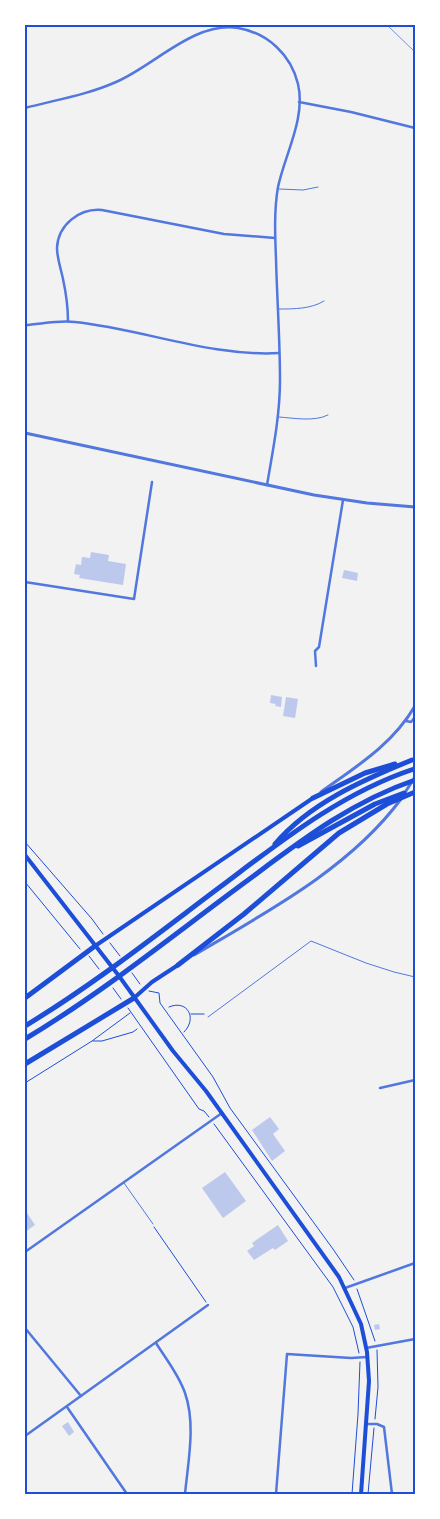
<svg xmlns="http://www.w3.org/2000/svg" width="440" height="1519" font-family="'Times New Roman',serif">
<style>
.building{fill:#bdc9ec}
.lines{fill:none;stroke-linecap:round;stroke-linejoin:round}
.path{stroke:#1d4ed8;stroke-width:1}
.service{stroke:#5277de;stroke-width:1}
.minor{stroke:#5277de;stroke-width:2.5}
.tertiary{stroke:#5277de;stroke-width:3}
.secondary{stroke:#1d4ed8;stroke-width:4}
.motorway{stroke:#1d4ed8;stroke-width:5}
.tram{stroke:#7290e2;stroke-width:1}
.neatline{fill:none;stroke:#1d4ed8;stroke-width:2}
</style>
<rect width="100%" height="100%" fill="#f2f2f2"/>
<g class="building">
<polygon points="91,552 109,555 108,561 126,564 123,585 79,578 80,575 74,574 76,564 81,565 82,557 90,558"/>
<polygon points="344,570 358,573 357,581 342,578"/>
<polygon points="271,695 282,697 281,707 275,706 276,704 270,703"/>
<polygon points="286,697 298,699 295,718 283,716"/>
<polygon points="270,1117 279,1129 273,1134 285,1151 272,1161 252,1130"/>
<polygon points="225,1172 246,1201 223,1218 202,1188"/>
<polygon points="25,1210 35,1225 25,1232"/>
<polygon points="278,1225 288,1241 275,1250 273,1248 254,1260 247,1251 254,1246 252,1243"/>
<polygon points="379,1324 380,1329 375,1330 374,1325"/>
<polygon points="68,1422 74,1432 69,1436 62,1426"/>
</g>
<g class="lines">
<g class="path">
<polyline points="25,842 92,919 103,934"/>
<polyline points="25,882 80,949"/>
<polyline points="110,943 120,956"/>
<polyline points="89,956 99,969"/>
<polyline points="132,973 140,984"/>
<polyline points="113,988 121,999"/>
<polyline points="149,991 159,993 160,1003 213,1077 230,1108 333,1249 354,1280"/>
<path d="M 169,1007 C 187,999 198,1018 184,1032"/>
<polyline points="128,1008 199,1109 204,1111 209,1117"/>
<polyline points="191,1014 204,1014"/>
<polyline points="93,1041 102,1041 133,1032 137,1029"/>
<polyline points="25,1083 92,1041 130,1013"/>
<polyline points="214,1124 333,1287 353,1327 359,1353"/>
<polyline points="154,1227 206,1302"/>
<polyline points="357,1289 375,1341"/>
<polyline points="375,1419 378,1387 377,1350"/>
<polyline points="352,1494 358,1414 360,1362"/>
<polyline points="368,1494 374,1428"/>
</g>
<g class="service">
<polyline points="279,189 303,190 318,187"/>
<path d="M 279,309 C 294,309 311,309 324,301"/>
<path d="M 279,417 C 294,418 314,422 328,415"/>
<polyline points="208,1017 311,941 366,963 394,972 415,977"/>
<polyline points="124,1183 153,1224"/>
</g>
<g class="minor">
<polyline points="299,102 351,112 415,128"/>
<path d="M 25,108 C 55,100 87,95 116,82 C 154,66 194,21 238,28 C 268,33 291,55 298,84 C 306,118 285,154 278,187 C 274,210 275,235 276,259 C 277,299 280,339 280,380 C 280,415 273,450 267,485"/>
<path d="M 68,321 C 68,307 66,293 63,279 C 61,269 57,258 57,248 C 58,225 79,208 102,210 L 224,234 L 275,238"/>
<path d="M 25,325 C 41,324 59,320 75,322 C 143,329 210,357 279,353"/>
<polyline points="25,582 134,599 152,482"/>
<polyline points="316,666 315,651 319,647 343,500"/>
<polyline points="406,721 411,722 415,717"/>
<polyline points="380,1088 415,1080"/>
<polyline points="25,1252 222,1113"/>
<polyline points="345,1288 415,1263"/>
<polyline points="25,1328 81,1396"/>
<path d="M 156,1343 C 166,1359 179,1375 185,1393 C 196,1424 188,1462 185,1494"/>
<polyline points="366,1348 415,1339"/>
<polyline points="67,1407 127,1494"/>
<polyline points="367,1424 377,1424 384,1427 392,1494"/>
<polyline points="25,1436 208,1305"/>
<polyline points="276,1494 287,1354 351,1358 367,1357"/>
</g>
<g class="tertiary">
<polyline points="25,433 314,495 367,503 415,507"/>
<path d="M 321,792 C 357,766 392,745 415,706"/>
<polyline points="404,794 415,777"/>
<path d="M 194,955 C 267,912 350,868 401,799"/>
</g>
<g class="secondary">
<polyline points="25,855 119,976 173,1051 206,1091 339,1277 361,1324 367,1352 369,1381 361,1494"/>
<polyline points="95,946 313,798"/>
<polyline points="134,998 152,982 178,965"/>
</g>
<g class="motorway">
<polyline points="313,798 365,773 395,764"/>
<path d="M 275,844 C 310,803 363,780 412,760"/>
<polyline points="298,846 375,804 404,793"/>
<polyline points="178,965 244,914 339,833 387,804 415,792"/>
<polyline points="25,998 95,946"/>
<path d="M 25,1026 C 93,985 156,935 220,887 C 280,842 341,793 414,769"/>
<path d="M 25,1039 C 102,993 172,936 244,883 C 298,843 350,802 415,780"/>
<polyline points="25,1064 134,998"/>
</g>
<polyline class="tram" points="387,25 415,52"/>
</g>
<rect width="440" height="1519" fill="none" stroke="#ffffff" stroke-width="52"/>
<rect x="26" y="26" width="388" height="1467" class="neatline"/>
</svg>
